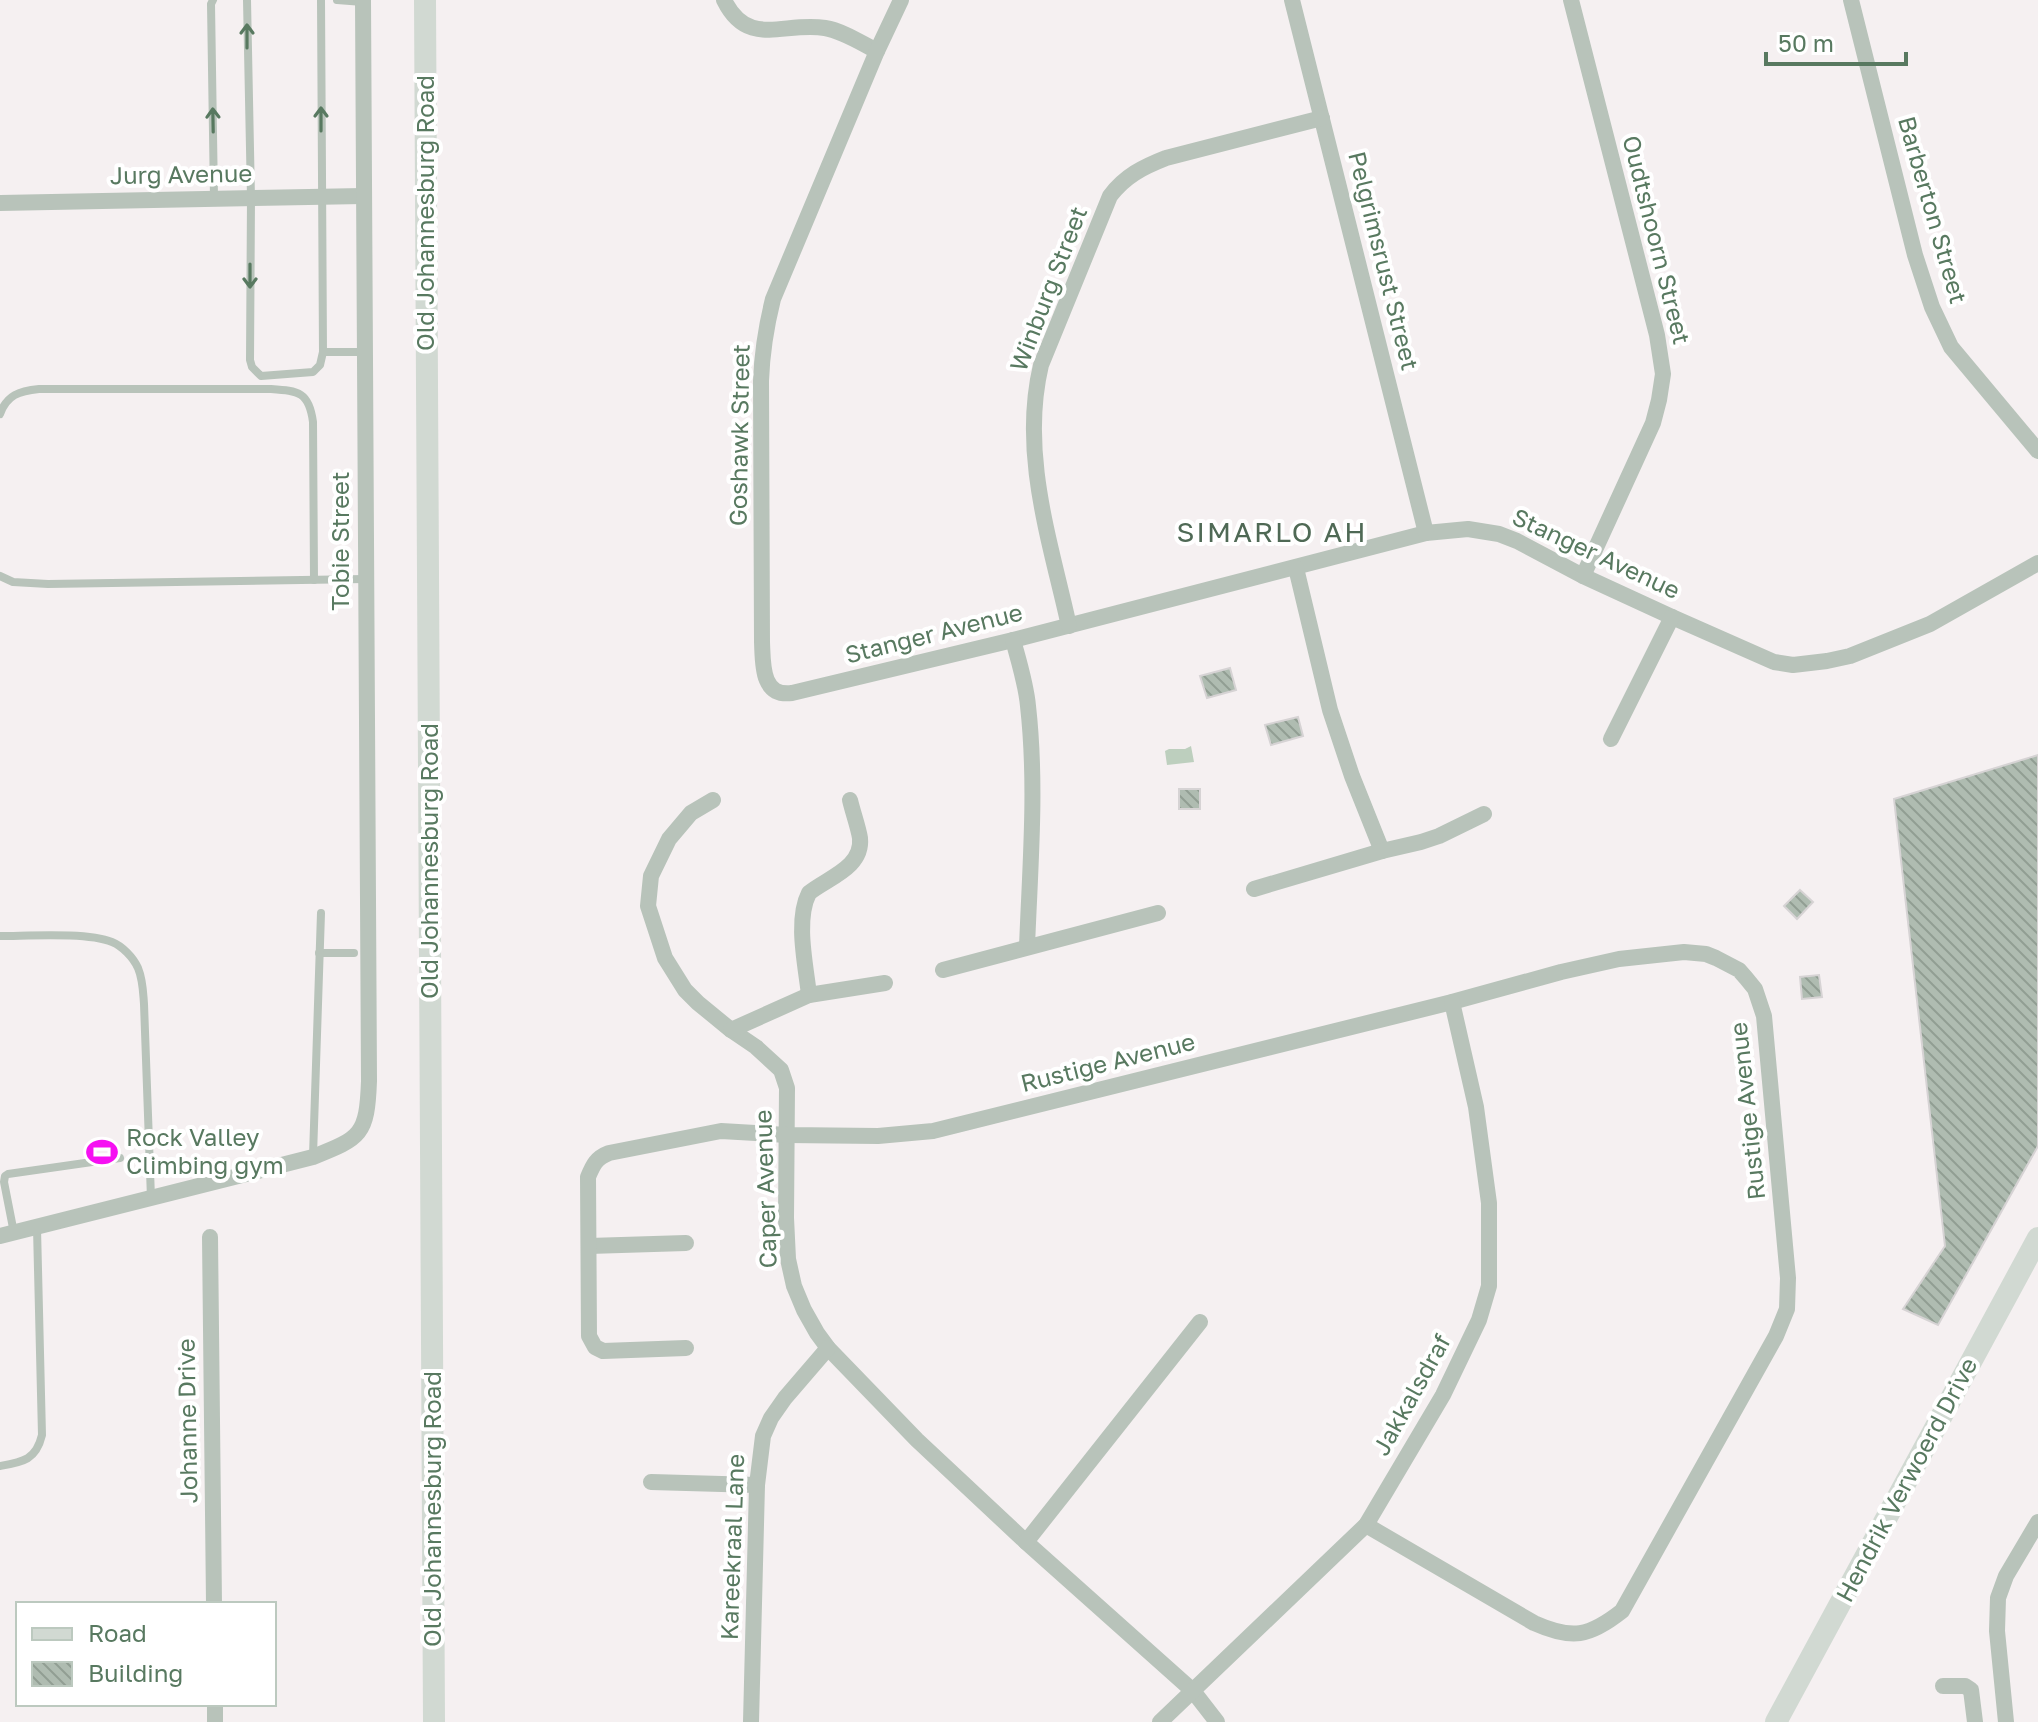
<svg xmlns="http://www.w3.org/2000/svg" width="2038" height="1722" font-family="'Golos Text',sans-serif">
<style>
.water{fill:#bdcfbe}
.building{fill:url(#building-back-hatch);stroke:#d6d3d4;stroke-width:2}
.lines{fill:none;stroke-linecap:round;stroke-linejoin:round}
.service{stroke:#b8c3ba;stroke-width:8}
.minor{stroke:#b8c3ba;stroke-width:16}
.secondary{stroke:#d1d9d2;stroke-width:22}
.oneway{stroke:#587960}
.labels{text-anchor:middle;stroke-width:8;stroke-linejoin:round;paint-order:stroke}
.street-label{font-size:24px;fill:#587960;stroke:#fff}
.poi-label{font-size:24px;fill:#587960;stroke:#fff;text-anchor:start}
.quarter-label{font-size:28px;letter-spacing:2px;fill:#4f6955;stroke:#fff}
</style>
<defs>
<pattern id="building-back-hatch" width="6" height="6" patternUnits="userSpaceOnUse" patternTransform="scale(2)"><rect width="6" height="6" fill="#afbcb1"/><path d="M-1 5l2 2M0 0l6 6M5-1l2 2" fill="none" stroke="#919e93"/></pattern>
</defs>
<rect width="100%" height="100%" fill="#f5f0f1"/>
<polygon class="water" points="1191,746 1194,762 1167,765 1165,751 1169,749 1185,749"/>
<g class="building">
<polygon points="1230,668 1236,690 1207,698 1200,676"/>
<polygon points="1298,717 1303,736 1271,745 1265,725"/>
<polygon points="2038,755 2038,1146 1938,1325 1903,1309 1945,1246 1894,799"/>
<rect x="1179" y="789" width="21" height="20"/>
<polygon points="1800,890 1813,902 1797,919 1784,906"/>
<polygon points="1819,975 1822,997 1802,999 1800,977"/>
</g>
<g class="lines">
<g class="service">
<polyline points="213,0 211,4 214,198"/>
<polyline points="247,0 251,198 250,360 252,367 261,376 313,372 320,365 323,352 321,0"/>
<polyline points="337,0 363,2"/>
<polyline points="323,352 364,352"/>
<path d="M 0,414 C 7,395 19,391 39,389 L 271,389 C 299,391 309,392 313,422 L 314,580"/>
<polyline points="0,576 13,582 48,584 365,579"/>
<path d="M 0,936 C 28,936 87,932 112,942 C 122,946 133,957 138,968 C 143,980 143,991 144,1004 L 151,1198"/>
<polyline points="319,953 354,953"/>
<polyline points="313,1156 321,913"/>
<polyline points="14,1233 4,1182 5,1176 8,1174 120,1158"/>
<path d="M 0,1466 C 23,1462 36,1460 42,1435 L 37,1228"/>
</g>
<g class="minor">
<path d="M 724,0 C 748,49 784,21 825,28 C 843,31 861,43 877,51"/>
<path d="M 901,0 L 877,51 L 773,299 C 766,327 762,352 761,381 L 762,642 C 763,664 761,697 792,693 L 1013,640 L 1426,533 L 1468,529 L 1499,534 L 1517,541 L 1583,576 L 1672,617 L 1774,662 L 1793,665 L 1827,661 L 1850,656 L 1930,624 L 2038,563"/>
<polyline points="1292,0 1426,533"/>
<polyline points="1571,0 1657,335 1663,374 1659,400 1653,423 1583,576"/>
<polyline points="1851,0 1915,255 1932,307 1951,347 2038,451"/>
<polyline points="0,203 363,196"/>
<polyline points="1296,568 1330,710 1352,776 1382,851"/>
<path d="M 1069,626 C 1050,540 1020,453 1041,365 L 1110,196 C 1125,176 1143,167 1166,158 L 1322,118"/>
<path d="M 1013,640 C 1019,662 1026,684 1028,706 C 1037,786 1030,867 1027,947"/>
<polyline points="1611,739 1672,617"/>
<polyline points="713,800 691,813 669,839 651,876 648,906 665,958 685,990 698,1003 731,1030 756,1047 781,1070 787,1088 786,1218 788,1259 794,1286 804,1310 817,1333 828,1348 917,1440 1026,1542 1193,1691 1217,1722"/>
<polyline points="1254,889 1382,851 1421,842 1439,836 1484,814"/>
<polyline points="943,970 1158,913"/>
<path d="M 809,995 C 806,966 795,920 809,893 C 827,878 863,868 860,838 C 858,826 853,813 850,800"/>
<polyline points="731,1030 809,995 885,983"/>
<path d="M 0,1236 L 313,1157 C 361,1138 367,1135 369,1081 L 363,0"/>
<polyline points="210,1237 214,1604"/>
<polyline points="589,1246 686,1243"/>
<path d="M 686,1348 L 603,1351 L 595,1347 L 589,1336 L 588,1177 C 593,1165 596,1158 609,1153 L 721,1131 L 787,1135 L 878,1136 L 933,1131 L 1452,1002 L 1561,972 L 1619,959 L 1684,952 L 1706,954 L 1716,958 L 1739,970 L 1746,978 L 1755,989 L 1764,1016 L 1788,1278 L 1787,1309 L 1776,1336 L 1622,1611 C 1589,1637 1572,1640 1534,1623 L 1366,1525"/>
<polyline points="651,1482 757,1485"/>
<polyline points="1026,1542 1200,1322"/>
<polyline points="1943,1686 1965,1686 1971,1690 1975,1722"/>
<polyline points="215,1704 215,1722"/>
<polyline points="751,1722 757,1485 763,1436 771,1418 785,1398 828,1348"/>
<polyline points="1160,1722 1366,1525 1443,1395 1479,1320 1489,1286 1489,1203 1476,1107 1452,1002"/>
<polyline points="2006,1722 1997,1631 1998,1598 2006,1576 2038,1522"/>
</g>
<g class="secondary">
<polyline points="425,0 434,1722"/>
<polyline points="1776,1722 2038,1238"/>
</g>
</g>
<defs><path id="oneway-shaft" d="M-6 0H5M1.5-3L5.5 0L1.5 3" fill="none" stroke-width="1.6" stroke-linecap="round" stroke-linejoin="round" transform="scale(2)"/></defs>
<g class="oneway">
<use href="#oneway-shaft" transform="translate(247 36) rotate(-90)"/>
<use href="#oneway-shaft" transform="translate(321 119) rotate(-90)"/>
<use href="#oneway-shaft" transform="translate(213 120) rotate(-91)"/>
<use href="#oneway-shaft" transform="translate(250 276) rotate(90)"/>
</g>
<defs>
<symbol id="stadium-bare" viewBox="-9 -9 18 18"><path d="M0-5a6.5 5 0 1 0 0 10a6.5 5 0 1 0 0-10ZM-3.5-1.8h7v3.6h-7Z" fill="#f610f2" stroke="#fff" stroke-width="2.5" paint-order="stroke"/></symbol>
</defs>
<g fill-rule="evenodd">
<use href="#stadium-bare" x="80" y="1130" width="44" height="44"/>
</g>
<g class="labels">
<g class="street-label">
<text transform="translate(181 175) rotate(-1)" y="8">Jurg Avenue</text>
<text transform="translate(1932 210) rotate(74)" y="8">Barberton Street</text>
<text transform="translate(426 213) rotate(-90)" y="8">Old Johannesburg Road</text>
<text transform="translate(1656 240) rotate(76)" y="8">Oudtshoorn Street</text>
<text transform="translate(1383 261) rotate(76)" y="8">Pelgrimsrust Street</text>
<text transform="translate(1049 289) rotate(-69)" y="8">Winburg Street</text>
<text transform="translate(740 435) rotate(-89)" y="8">Goshawk Street</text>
<text transform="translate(341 541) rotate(-90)" y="8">Tobie Street</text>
<text transform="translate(1596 554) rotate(25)" y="8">Stanger Avenue</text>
<text transform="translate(934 634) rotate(-14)" y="8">Stanger Avenue</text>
<text transform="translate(430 861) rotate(-90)" y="8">Old Johannesburg Road</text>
<text transform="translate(1108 1063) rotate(-14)" y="8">Rustige Avenue</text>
<text transform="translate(1748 1111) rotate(-96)" y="8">Rustige Avenue</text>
<text transform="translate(766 1189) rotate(-92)" y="8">Caper Avenue</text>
<text transform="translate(1412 1395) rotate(-61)" y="8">Jakkalsdraf</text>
<text transform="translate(188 1421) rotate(-91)" y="8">Johanne Drive</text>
<text transform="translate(1907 1480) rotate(-62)" y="8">Hendrik Verwoerd Drive</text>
<text transform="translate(433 1509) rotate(-90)" y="8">Old Johannesburg Road</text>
<text transform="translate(733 1547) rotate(-88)" y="8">Kareekraal Lane</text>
</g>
<g class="poi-label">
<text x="126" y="1146">Rock Valley<tspan x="126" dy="28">Climbing gym</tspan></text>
</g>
<g class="quarter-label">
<text x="1272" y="542">SIMARLO AH</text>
</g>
</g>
<rect x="16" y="1602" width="260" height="104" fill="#ffffff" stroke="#bcc9bf" stroke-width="2"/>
<rect x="32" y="1628" width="40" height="12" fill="#d1d9d2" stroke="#bcc9bf" stroke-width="2"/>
<text x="88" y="1642" font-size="24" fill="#587960">Road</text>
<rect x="32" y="1662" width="40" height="24" fill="url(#building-back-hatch)" stroke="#bcc9bf" stroke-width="2"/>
<text x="88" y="1682" font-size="24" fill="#587960">Building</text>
<path d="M1766 52v12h140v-12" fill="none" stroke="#587960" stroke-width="4"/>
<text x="1778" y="52" font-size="24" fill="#587960" stroke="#ffffff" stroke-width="6" paint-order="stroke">50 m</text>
</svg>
